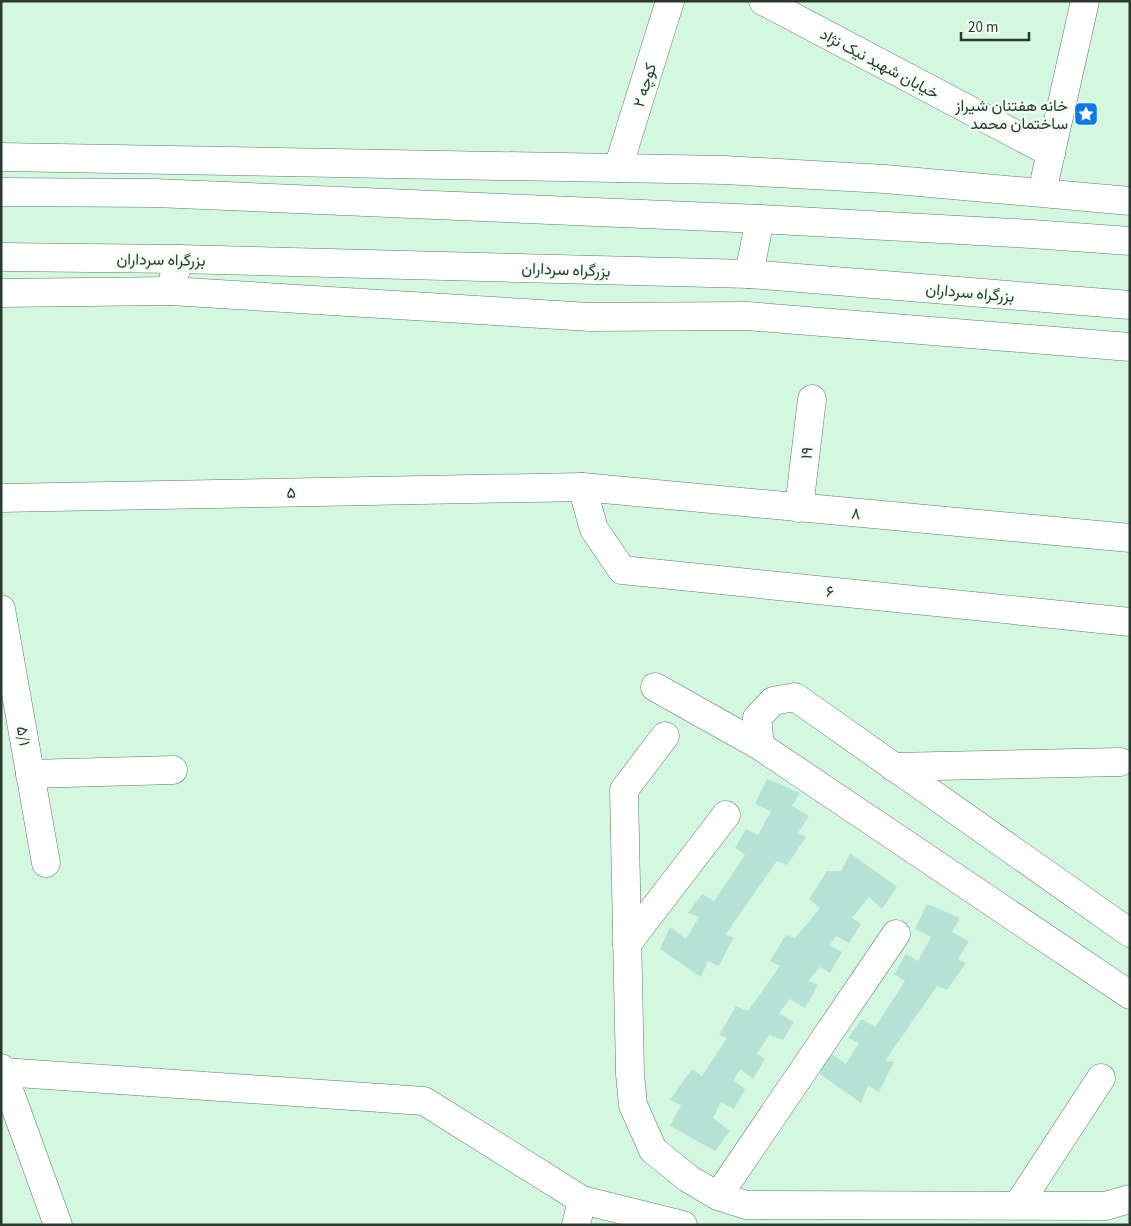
<svg xmlns="http://www.w3.org/2000/svg" width="1131" height="1226" font-family="'Source Sans 3',Vazirmatn,sans-serif">
<style>
.building{fill:#b6e2d5}
.lines{fill:none;stroke-linecap:round;stroke-linejoin:round}
.minor-casing{stroke:#5b7b65;stroke-width:29}
.tertiary-casing{stroke:#5b7b65;stroke-width:29}
.secondary-casing{stroke:#5b7b65;stroke-width:29}
.trunk-casing{stroke:#5b7b65;stroke-width:29}
.minor{stroke:#fff;stroke-width:28}
.tertiary{stroke:#fff;stroke-width:28}
.secondary{stroke:#fff;stroke-width:28}
.trunk{stroke:#fff;stroke-width:28}
.labels{text-anchor:middle;stroke-width:4.5;stroke-linejoin:round;paint-order:stroke}
.street-label{font-size:16px;fill:#2b392f;stroke:#f1fff5}
.poi-label{font-size:16px;fill:#2b392f;stroke:#f1fff5;text-anchor:end}
</style>
<rect width="100%" height="100%" fill="#d4f8df"/>
<g class="building">
<polygon points="767,779 800,793 792,806 809,816 798,833 806,837 787,865 777,861 725,935 734,937 719,966 708,961 701,977 660,949 670,927 686,939 699,917 688,913 702,894 714,901 745,855 735,848 746,829 758,835 771,811 755,804"/>
<polygon points="850,853 897,887 882,909 869,897 852,918 861,924 849,943 836,936 830,945 842,952 830,973 820,967 808,981 818,985 805,1008 790,999 779,1013 794,1022 783,1040 770,1035 757,1053 765,1059 753,1079 740,1069 734,1080 745,1089 734,1109 721,1102 713,1118 730,1131 715,1151 670,1126 681,1105 670,1100 692,1069 702,1076 727,1038 719,1035 736,1006 748,1011 780,966 770,961 786,935 795,938 820,908 809,899 827,871 841,871"/>
<polygon points="927,904 960,918 952,932 969,941 958,959 966,963 947,990 937,986 885,1061 894,1062 879,1092 868,1086 861,1103 820,1074 830,1053 846,1064 859,1043 848,1038 862,1019 875,1027 905,981 894,974 906,954 918,961 931,937 915,929"/>
</g>
<g class="lines">
<defs>
<g id="minor">
<polyline points="618,168 670,1"/>
<polyline points="1042,192 1085,1"/>
<polyline points="799,508 812,399"/>
<polyline points="1130,538 582,487 594,529 622,570 1130,622"/>
<polyline points="1,609 46,863"/>
<polyline points="655,687 760,746"/>
<polyline points="665,736 624,790 630,1074 633,1105 653,1150 689,1179 718,1196 746,1205 1105,1206 1130,1199"/>
<polyline points="893,767 1120,762"/>
<polyline points="30,774 173,770"/>
<polyline points="1130,933 795,697 773,701 757,718 760,746 1130,995"/>
<polyline points="627,944 726,815"/>
<polyline points="1,1068 58,1225"/>
<polyline points="3,1072 424,1101 582,1200"/>
<polyline points="718,1196 896,934"/>
<polyline points="1018,1205 1101,1078"/>
<polyline points="576,1225 582,1200 683,1225"/>
</g>
<g id="tertiary">
<polyline points="763,1 1051,153"/>
<polyline points="1,498 582,487"/>
</g>
<g id="secondary">
<polyline points="1,157 724,170 885,179 1130,201"/>
<polyline points="1,293 170,291 590,317 747,316 1130,347"/>
</g>
<g id="trunk">
<polyline points="1,192 155,193 760,219 1032,234 1130,241"/>
<polyline points="1,257 179,259 749,274 1130,305"/>
<polyline points="749,274 760,219"/>
<polyline points="170,291 179,259"/>
</g>
</defs>
<use href="#minor" class="minor-casing"/>
<use href="#tertiary" class="tertiary-casing"/>
<use href="#secondary" class="secondary-casing"/>
<use href="#trunk" class="trunk-casing"/>
<use href="#minor" class="minor"/>
<use href="#tertiary" class="tertiary"/>
<use href="#secondary" class="secondary"/>
<use href="#trunk" class="trunk"/>
</g>
<defs>
<symbol id="sight-square" viewBox="-11 -11 22 22"><rect x="-9" y="-9" width="18" height="18" rx="4" fill="#0c7be2" stroke="#f1fff5"/><path d="M0-6L1.8-2.2L6-1.7L2.9 1.2L3.7 5.4L0 3.3L-3.7 5.4L-2.9 1.2L-6-1.7L-1.8-2.2Z" fill="#fff"/></symbol>
</defs>
<g fill-rule="evenodd">
<use href="#sight-square" x="1072" y="100" width="28" height="28"/>
</g>
<g class="labels">
<g class="street-label">
<text transform="translate(880 63) rotate(28)" y="6">خیابان شهید نیک نژاد</text>
<text transform="translate(644 85) rotate(-73)" y="6">کوچه ۲</text>
<text transform="translate(161 259) rotate(1)" y="6">بزرگراه سرداران</text>
<text transform="translate(566 269) rotate(2)" y="6">بزرگراه سرداران</text>
<text transform="translate(970 292) rotate(5)" y="6">بزرگراه سرداران</text>
<text transform="translate(806 453) rotate(-83)" y="6">۱۹</text>
<text transform="translate(291 492) rotate(-1)" y="6">۵</text>
<text transform="translate(856 513) rotate(5)" y="6">۸</text>
<text transform="translate(830 591) rotate(6)" y="6">۶</text>
<text transform="translate(24 736) rotate(80)" y="6">۵/۱</text>
</g>
<g class="poi-label">
<text x="1068" y="111">خانه هفتنان شيراز<tspan x="1068" dy="18">ساختمان محمد</tspan></text>
</g>
</g>
<rect width="1131" height="1226" fill="none" stroke="#2b392f" stroke-width="5"/>
<path d="M961 32v8h68v-8" fill="none" stroke="#2b392f" stroke-width="2.5"/>
<text x="968" y="32" font-size="15" fill="#2b392f" stroke="#f1fff5" stroke-width="4" paint-order="stroke">20 m</text>
</svg>
